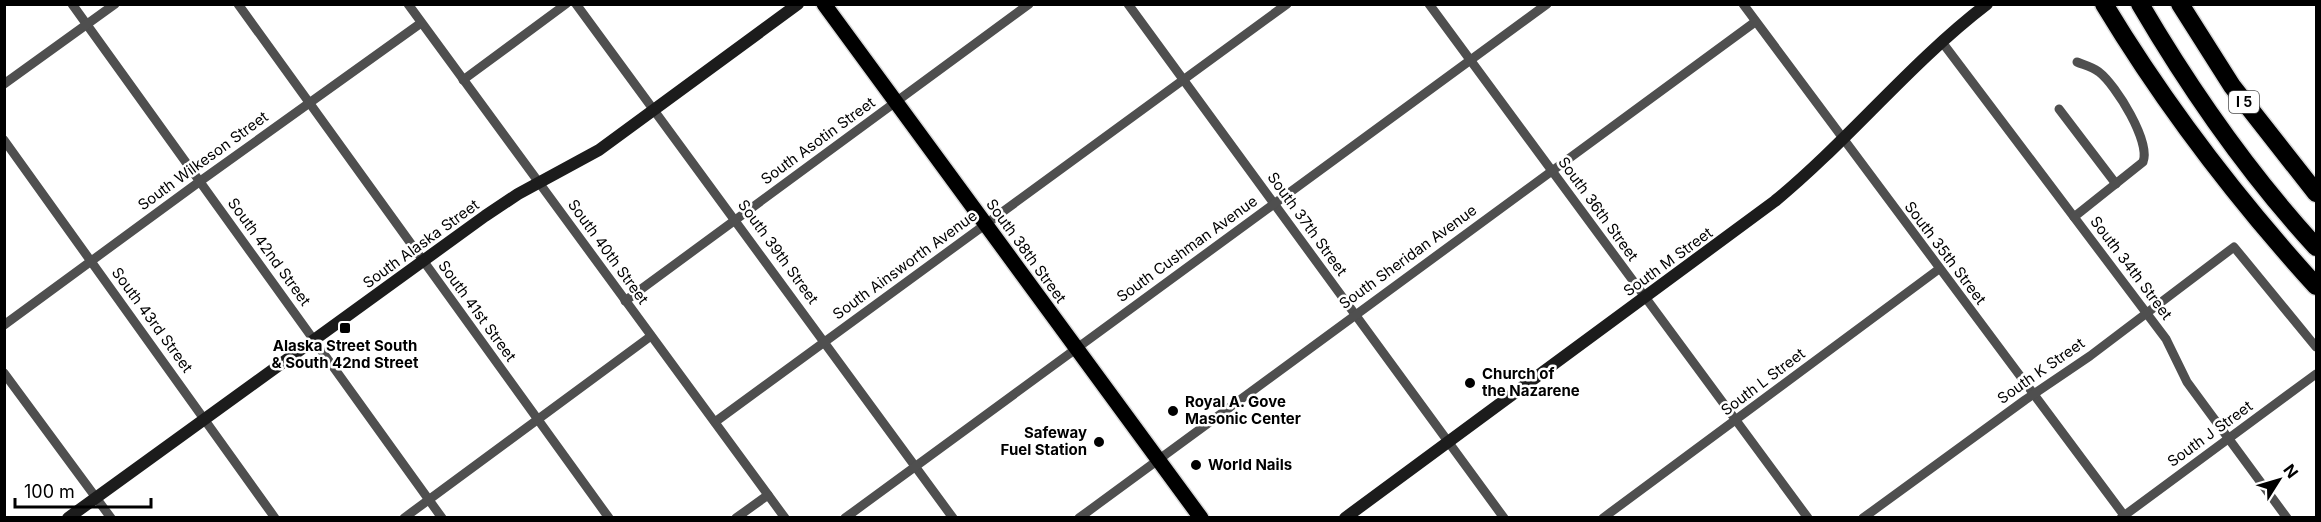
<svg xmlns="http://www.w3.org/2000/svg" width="2321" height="522" font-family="Inter,sans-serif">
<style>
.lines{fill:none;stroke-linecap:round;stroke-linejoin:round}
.primary-casing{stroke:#dbdbdb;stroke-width:18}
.highway-casing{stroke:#dbdbdb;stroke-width:21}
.street{stroke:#4f4f4f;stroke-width:9}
.secondary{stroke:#1c1c1c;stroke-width:12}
.primary{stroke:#000;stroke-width:15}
.highway{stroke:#000;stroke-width:18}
.poi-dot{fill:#000;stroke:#fff;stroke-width:2}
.labels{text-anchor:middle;stroke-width:5;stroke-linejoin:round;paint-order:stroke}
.shield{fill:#fff;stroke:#4c4c4c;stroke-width:1.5}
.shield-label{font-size:14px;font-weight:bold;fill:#000}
.street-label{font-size:15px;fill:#000;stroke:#fff}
.poi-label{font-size:15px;font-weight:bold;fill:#000;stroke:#fff;text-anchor:start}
</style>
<rect width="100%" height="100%" fill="#fff"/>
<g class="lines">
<defs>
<polyline id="primary" points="824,4 1201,518"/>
<g id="highway">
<path d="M 2104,4 C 2165,105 2237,199 2316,286"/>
<path d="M 2140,4 C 2191,91 2249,174 2316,247"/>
<polyline points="2180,4 2232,86 2316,193"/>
</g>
</defs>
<use href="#primary" class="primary-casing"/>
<use href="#highway" class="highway-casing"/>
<g class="street">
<polyline points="72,4 442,518"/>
<polyline points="238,4 609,518"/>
<polyline points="408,4 785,518"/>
<polyline points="576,4 953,518"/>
<polyline points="1128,4 1504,518"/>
<polyline points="1429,4 1808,518"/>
<polyline points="1743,4 2126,518"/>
<polyline points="1942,42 2166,339 2187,382 2287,518"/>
<polyline points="463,80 566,4"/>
<polyline points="4,84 115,4"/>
<polyline points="2059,109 2116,184"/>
<polyline points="4,140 275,518"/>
<path d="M 2074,217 L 2143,162 C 2151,142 2116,85 2099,72 C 2093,67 2084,65 2077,62"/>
<polyline points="625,301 1029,4"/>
<polyline points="4,325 199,182 421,23"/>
<polyline points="4,373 111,518"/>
<polyline points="715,422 1287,4"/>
<polyline points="404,518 651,336"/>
<polyline points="736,518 768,495"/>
<polyline points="845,518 1547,4"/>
<polyline points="1079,518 1755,22"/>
<polyline points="1603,518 1939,269"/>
<polyline points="1863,518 2025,400 2090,356 2234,247 2316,347"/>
<polyline points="2121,518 2316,374"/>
</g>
<g class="secondary">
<polyline points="68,518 485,216 518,194 599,150 798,4"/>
<path d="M 1345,518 L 1775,201 C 1849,140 1910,63 1987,4"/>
</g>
<use href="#primary" class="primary"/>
<use href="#highway" class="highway"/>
</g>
<g class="poi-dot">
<rect x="339" y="322" width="12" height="12" rx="3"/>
<circle cx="1470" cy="383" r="6"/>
<circle cx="1173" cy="411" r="6"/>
<circle cx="1099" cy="442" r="6"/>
<circle cx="1196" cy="465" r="6"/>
</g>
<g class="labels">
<rect class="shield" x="2229" y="91" width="30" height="22" rx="4.5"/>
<g class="shield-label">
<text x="2244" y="107">I 5</text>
</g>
<g class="street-label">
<text transform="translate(818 141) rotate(-36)" y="5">South Asotin Street</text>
<text transform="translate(203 161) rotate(-36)" y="5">South Wilkeson Street</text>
<text transform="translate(1598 209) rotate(54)" y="5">South 36th Street</text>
<text transform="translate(1307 224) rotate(54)" y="5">South 37th Street</text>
<text transform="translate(421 244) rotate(-36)" y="5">South Alaska Street</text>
<text transform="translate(1187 249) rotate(-36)" y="5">South Cushman Avenue</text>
<text transform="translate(1026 251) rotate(54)" y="5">South 38th Street</text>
<text transform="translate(269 252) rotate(54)" y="5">South 42nd Street</text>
<text transform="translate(608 252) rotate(54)" y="5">South 40th Street</text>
<text transform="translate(778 252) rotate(54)" y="5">South 39th Street</text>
<text transform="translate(1945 253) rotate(53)" y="5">South 35th Street</text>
<text transform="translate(1408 257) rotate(-36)" y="5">South Sheridan Avenue</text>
<text transform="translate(1668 262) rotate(-36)" y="5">South M Street</text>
<text transform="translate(905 265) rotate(-36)" y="5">South Ainsworth Avenue</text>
<text transform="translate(2131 268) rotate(53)" y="5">South 34th Street</text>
<text transform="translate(477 311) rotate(54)" y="5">South 41st Street</text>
<text transform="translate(152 320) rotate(54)" y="5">South 43rd Street</text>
<text transform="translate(2041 371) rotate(-35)" y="5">South K Street</text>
<text transform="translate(1763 382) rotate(-37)" y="5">South L Street</text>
<text transform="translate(2210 434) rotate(-36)" y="5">South J Street</text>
</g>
<g class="poi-label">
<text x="345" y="351" text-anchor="middle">Alaska Street South<tspan x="345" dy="17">&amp; South 42nd Street</tspan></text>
<text x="1482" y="379">Church of<tspan x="1482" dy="17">the Nazarene</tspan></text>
<text x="1185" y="407">Royal A. Gove<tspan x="1185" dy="17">Masonic Center</tspan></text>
<text x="1087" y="438" text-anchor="end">Safeway<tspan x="1087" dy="17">Fuel Station</tspan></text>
<text x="1208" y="470">World Nails</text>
</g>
</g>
<rect width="2321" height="522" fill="none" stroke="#000000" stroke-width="12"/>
<g transform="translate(2279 480) rotate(53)" stroke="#ffffff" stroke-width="4.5" paint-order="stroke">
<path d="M0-4.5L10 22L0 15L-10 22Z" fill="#000000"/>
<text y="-9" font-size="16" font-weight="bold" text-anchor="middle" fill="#000000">N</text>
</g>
<path d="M15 498v9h136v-9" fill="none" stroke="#000000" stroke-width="3"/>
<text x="24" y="498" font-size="18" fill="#000000" stroke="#ffffff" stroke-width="4.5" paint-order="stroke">100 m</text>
</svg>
